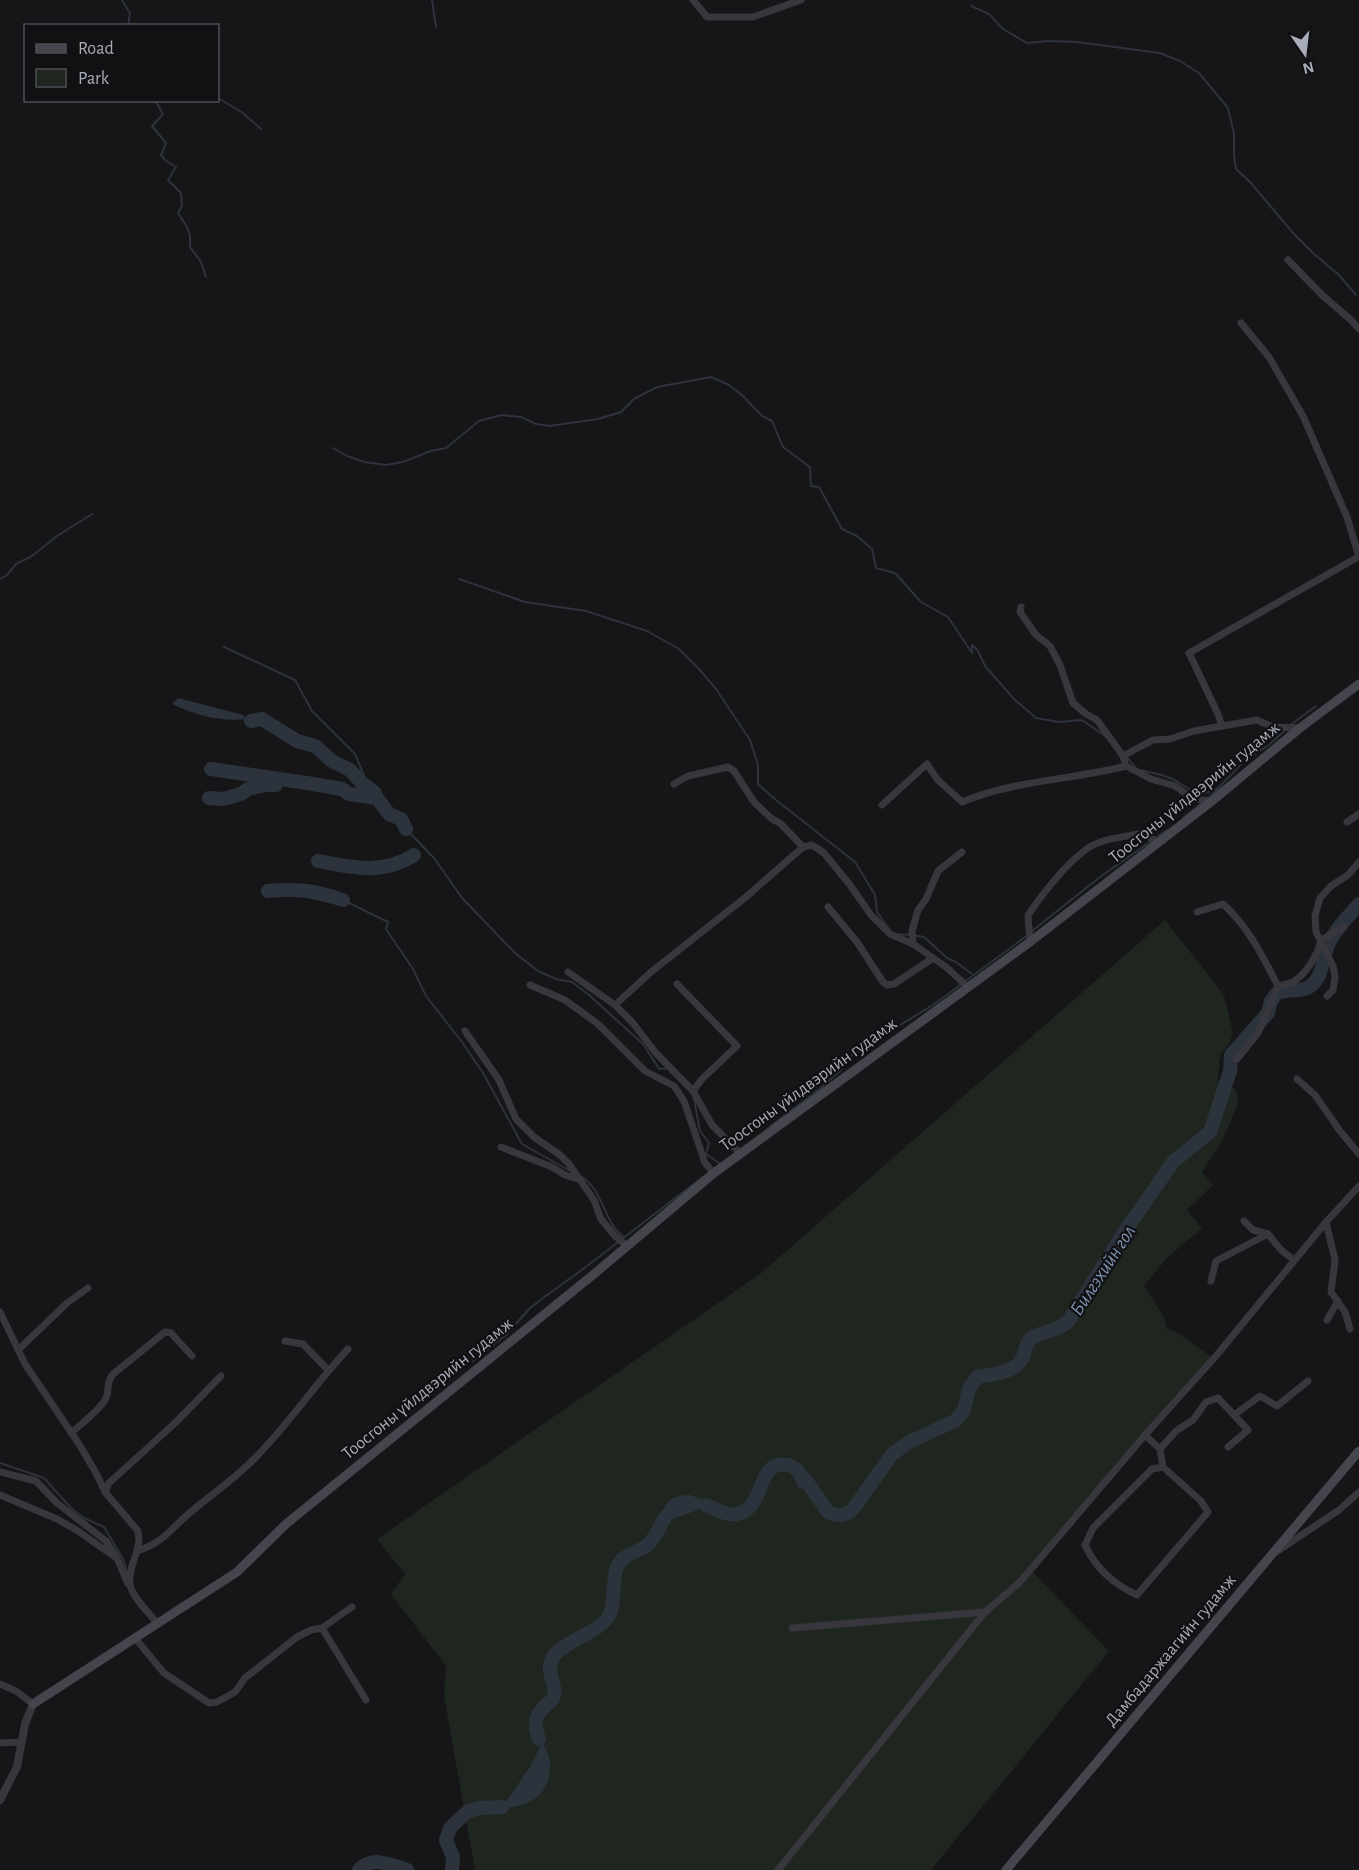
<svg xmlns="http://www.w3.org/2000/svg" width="1359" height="1870" font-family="'Alegreya Sans',sans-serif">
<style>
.green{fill:#1e261f}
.water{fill:#2c333c}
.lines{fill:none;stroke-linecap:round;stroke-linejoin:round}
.stream{stroke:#2c333c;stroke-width:2}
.river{stroke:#2c333c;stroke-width:14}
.minor{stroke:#37373d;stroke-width:7}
.tertiary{stroke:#37373d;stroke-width:8}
.secondary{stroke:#45464d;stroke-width:9}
.labels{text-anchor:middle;stroke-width:4.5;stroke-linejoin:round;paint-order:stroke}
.street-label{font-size:18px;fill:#a8abb8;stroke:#111113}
.water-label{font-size:20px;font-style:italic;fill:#7f95b3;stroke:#111113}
</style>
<rect width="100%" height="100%" fill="#161618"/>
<polygon class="green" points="1165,920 1224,995 1233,1033 1229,1044 1220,1055 1218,1080 1236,1090 1238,1104 1222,1141 1202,1172 1213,1185 1187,1210 1202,1228 1168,1257 1144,1286 1164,1317 1167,1329 1175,1331 1215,1359 1028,1567 1109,1651 931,1870 475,1870 444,1696 446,1666 391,1594 405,1574 377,1539 760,1274"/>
<g class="water">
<path d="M 178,698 L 243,715 L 247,719 C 221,722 194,715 172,704 Z"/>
<path d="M 690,1495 L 706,1501 L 723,1511 L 723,1513 L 708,1507 L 700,1509 L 665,1522 L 659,1532 L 657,1530 C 664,1509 662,1496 690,1495 Z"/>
<path d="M 534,1723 L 536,1723 C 536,1735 544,1743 548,1754 C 551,1761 550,1770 549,1777 C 542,1807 512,1808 487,1809 L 486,1806 L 504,1805 L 531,1765 L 541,1745 L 535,1731 Z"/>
</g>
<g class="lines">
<g class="stream">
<polyline points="122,0 130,13 128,26"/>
<polyline points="432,0 436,27"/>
<polyline points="971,6 989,14 1003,29 1027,43 1049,41 1077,42 1160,53 1180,61 1199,73 1228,108 1234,134 1234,156 1236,169 1251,183 1293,233 1313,253 1339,275 1356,295"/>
<polyline points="218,98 243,113 261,129"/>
<polyline points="155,100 163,114 152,126 166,143 161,155 166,161 176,167 168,180 181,193 182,206 178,213 187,227 190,235 190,247 201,262 206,277"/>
<polyline points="333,448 347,456 364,462 386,465 403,462 431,451 446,448 479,421 501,415 521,417 536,424 549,426 598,419 621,412 634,399 657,387 711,377 729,385 743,396 762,416 772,421 783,447 810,467 811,486 819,487 842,529 857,536 872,549 876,568 895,573 921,602 948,617 972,653 972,645 978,651 985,666 1014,699 1036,718 1059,722 1082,720 1105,736"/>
<polyline points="0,579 7,575 16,564 32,556 57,536 92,514"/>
<polyline points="459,579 525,602 586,611 647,631 679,649 699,669 716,689 750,740 758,765 758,784 776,800 855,862 875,895 877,912 889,929"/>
<polyline points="224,647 295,680 312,711 355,754 369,788"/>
<polyline points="1289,726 1316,706"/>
<polyline points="1126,756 1136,768"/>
<path d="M 1141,770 C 1150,773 1161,774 1170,778 C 1190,787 1195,801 1218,788"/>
<polyline points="1209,798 1245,760 1269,745 1285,730"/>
<polyline points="1183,818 1202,803"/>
<polyline points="406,829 434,858 462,898 515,953 538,971 556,979 572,982 589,995 643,1044 659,1069 668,1068"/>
<polyline points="343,900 388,922 386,929 413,969 426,996 462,1042 483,1073 522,1144 572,1172"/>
<polyline points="1032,931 1100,877 1167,830"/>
<polyline points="895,934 912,935 924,937 947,958 956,962 972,974"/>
<polyline points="694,1099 700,1131 709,1143 706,1154 719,1163"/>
<polyline points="771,1126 822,1087 841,1070 853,1054 933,1005 1028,935"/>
<path d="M 582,1177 C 604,1191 603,1222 624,1237"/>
<polyline points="473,1361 507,1334 530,1308 543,1298 587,1266 704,1176"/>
<polyline points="0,1463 44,1478 71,1508 84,1518 104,1527 123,1559 127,1572"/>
</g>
<g class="river">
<polyline points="251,721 262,719 297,741 315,746 332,761 350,770 361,782 375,793 377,798"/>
<polyline points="211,769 307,783 342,789 349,794 377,798 389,814 401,819 406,829"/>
<polyline points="209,798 223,799 241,794 248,789 265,785 276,785"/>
<path d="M 318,861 C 352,868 383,875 414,855"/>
<path d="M 268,891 C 296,888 317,891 343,900"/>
<path d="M 706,1505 C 720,1511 732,1520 746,1510 C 764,1499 759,1459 788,1465 C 798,1467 800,1474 803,1482 L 805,1479 L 828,1512 C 838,1517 847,1516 854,1508 L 892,1454 L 911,1441 L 955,1421 L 964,1410 L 969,1389 L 977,1377 C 993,1374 1015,1374 1023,1357 C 1026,1350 1025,1342 1033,1337 C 1046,1330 1055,1332 1068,1322 L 1121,1237 L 1173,1162 L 1210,1132 L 1230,1071 L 1231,1055 L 1268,1013 L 1271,1001 L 1277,993 C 1286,989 1301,992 1309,987 C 1324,977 1322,959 1328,945 C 1335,929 1348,917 1359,904"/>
<path d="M 539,1739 C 534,1727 534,1716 545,1706 C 548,1703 553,1701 554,1696 C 557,1686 548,1675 550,1665 C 552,1645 594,1635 606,1620 C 617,1607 611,1584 617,1567 C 622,1555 636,1553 646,1546 C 656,1539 659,1526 666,1516"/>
<path d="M 359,1870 C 371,1855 392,1865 407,1870"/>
<polyline points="452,1870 453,1857 446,1840 450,1828 467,1812 479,1808 502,1807"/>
</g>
<g class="minor">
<polyline points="693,0 707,17 753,17 801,0"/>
<polyline points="1288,260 1322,295 1351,320 1359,329"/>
<polyline points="1241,323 1269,357 1303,416 1347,517 1359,557"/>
<polyline points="1021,607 1020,612 1036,635 1050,646 1060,665 1073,703 1086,714 1097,720 1123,756 1126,766 1151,779 1175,786 1193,799 1212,801"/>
<polyline points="1300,728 1273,727 1257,720 1222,726 1218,714 1189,653 1358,557"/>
<polyline points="1123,756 1153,740 1170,739 1194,731 1222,726"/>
<polyline points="674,784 688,776 728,767 734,771 754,802 772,819 780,823 803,847"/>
<path d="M 882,805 L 927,764 L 937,779 L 962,802 C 1014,780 1072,780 1126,766"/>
<polyline points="1347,822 1359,814"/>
<polyline points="828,907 857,942 883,982 887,985 894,984 933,958"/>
<path d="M 1197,912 L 1223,904 C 1248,926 1263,957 1278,986"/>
<path d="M 1030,942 L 1028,915 C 1044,892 1065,864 1088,848 C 1103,838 1126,837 1143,833 L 1158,843"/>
<polyline points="913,944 912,931 918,910 926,899 938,871 962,852"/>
<polyline points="568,972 615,1005 651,972 746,897 803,847 812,845 824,853 850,885 871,915 890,934 913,944 946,967 968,987"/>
<polyline points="677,984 737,1046 702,1079 693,1091"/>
<polyline points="530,985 565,1000 598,1024 645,1071 674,1086 684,1101 705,1163 714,1173"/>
<polyline points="1327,996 1333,990 1335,977 1333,966 1316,932 1315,916 1320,898 1331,886 1348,875 1359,862"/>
<polyline points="615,1005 633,1023 655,1052 693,1091 712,1125 741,1154"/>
<polyline points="465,1031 499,1080 516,1119 534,1137 560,1155 569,1164 594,1200 601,1219 615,1236 627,1246"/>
<path d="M 1236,1059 L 1237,1059 L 1258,1033 L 1278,986 C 1282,985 1289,984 1293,982 C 1306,974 1318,955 1321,940 L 1344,927"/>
<polyline points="1297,1079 1315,1095 1340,1131 1359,1154"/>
<polyline points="501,1147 552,1167 565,1175 581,1180"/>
<polyline points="1244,1221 1253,1230 1268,1234 1281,1250 1294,1260"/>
<polyline points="1326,1222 1335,1260 1331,1292 1345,1312 1350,1329"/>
<polyline points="1211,1281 1216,1261 1268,1234"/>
<polyline points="0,1312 25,1364 79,1444 96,1473 105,1492 138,1531 139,1540 137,1551"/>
<polyline points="1327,1320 1338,1301"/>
<polyline points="285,1341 303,1344 328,1370"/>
<polyline points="18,1350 67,1303 88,1288"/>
<polyline points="1234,1415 1260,1396 1277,1406 1308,1381"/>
<path d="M 71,1433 C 79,1426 102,1408 106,1398 C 110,1389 105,1387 112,1375 L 165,1332 L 171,1333 L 192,1356"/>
<path d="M 1145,1435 L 1160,1449 L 1163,1467 L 1201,1501 L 1208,1512 L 1137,1595 C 1113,1584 1096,1569 1085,1545 L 1093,1528 L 1152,1469 L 1163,1467"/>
<polyline points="1160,1449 1176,1431 1193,1420 1206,1402 1218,1398 1248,1430 1228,1447"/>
<polyline points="0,1472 36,1481 57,1503 106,1541 117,1558 128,1584"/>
<polyline points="105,1492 109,1483 175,1423 221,1376"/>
<polyline points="0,1495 57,1519 78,1531 115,1557"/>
<polyline points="1276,1552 1339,1510 1359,1492"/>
<path d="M 158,1624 C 150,1614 131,1596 130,1584 C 128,1574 134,1561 137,1551 C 165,1542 170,1529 192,1511 C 213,1493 236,1478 255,1458 C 289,1424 315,1384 348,1349"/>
<polyline points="322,1628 366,1700"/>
<polyline points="792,1628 985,1612"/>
<polyline points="135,1638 164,1673 209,1703 217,1702 235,1692 245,1678 297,1637 311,1630 322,1628 352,1607"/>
<polyline points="0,1684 16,1691 33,1704"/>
<polyline points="0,1743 21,1742"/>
<polyline points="778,1870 985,1612 1020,1582 1145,1435 1216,1356 1326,1222 1359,1186"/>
</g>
<polyline class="tertiary" points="0,1800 17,1767 25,1724 33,1704"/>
<g class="secondary">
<polyline points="33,1704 237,1572 286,1524 594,1274 714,1173 1030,942 1212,801 1300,728 1359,684"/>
<polyline points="1006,1870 1359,1451"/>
</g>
</g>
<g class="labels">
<g class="street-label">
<text transform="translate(1194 792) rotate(-39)" y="6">Тоосгоны үйлдвэрийн гудамж</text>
<text transform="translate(808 1084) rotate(-36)" y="6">Тоосгоны үйлдвэрийн гудамж</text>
<text transform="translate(427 1388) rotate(-39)" y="6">Тоосгоны үйлдвэрийн гудамж</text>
<text transform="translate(1170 1650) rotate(-50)" y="6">Дамбадаржаагийн гудамж</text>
</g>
<g class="water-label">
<text transform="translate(1102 1270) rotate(-57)" y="7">Билгэхийн гол</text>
</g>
</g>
<rect x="24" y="24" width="195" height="78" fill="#111113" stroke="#4d4f55" stroke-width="1.5"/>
<rect x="36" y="44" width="30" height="9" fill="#45464d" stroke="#4d4f55" stroke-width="1.5"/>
<text x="78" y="54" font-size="18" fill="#a8abb8">Road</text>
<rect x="36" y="69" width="30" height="18" fill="#1e261f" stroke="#4d4f55" stroke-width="1.5"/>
<text x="78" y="84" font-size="18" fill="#a8abb8">Park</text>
<g transform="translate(1305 54) rotate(166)" stroke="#111113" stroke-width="4.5" paint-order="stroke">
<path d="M0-4.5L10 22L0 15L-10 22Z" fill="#a8abb8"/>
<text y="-9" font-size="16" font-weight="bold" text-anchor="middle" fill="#a8abb8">N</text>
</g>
</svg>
